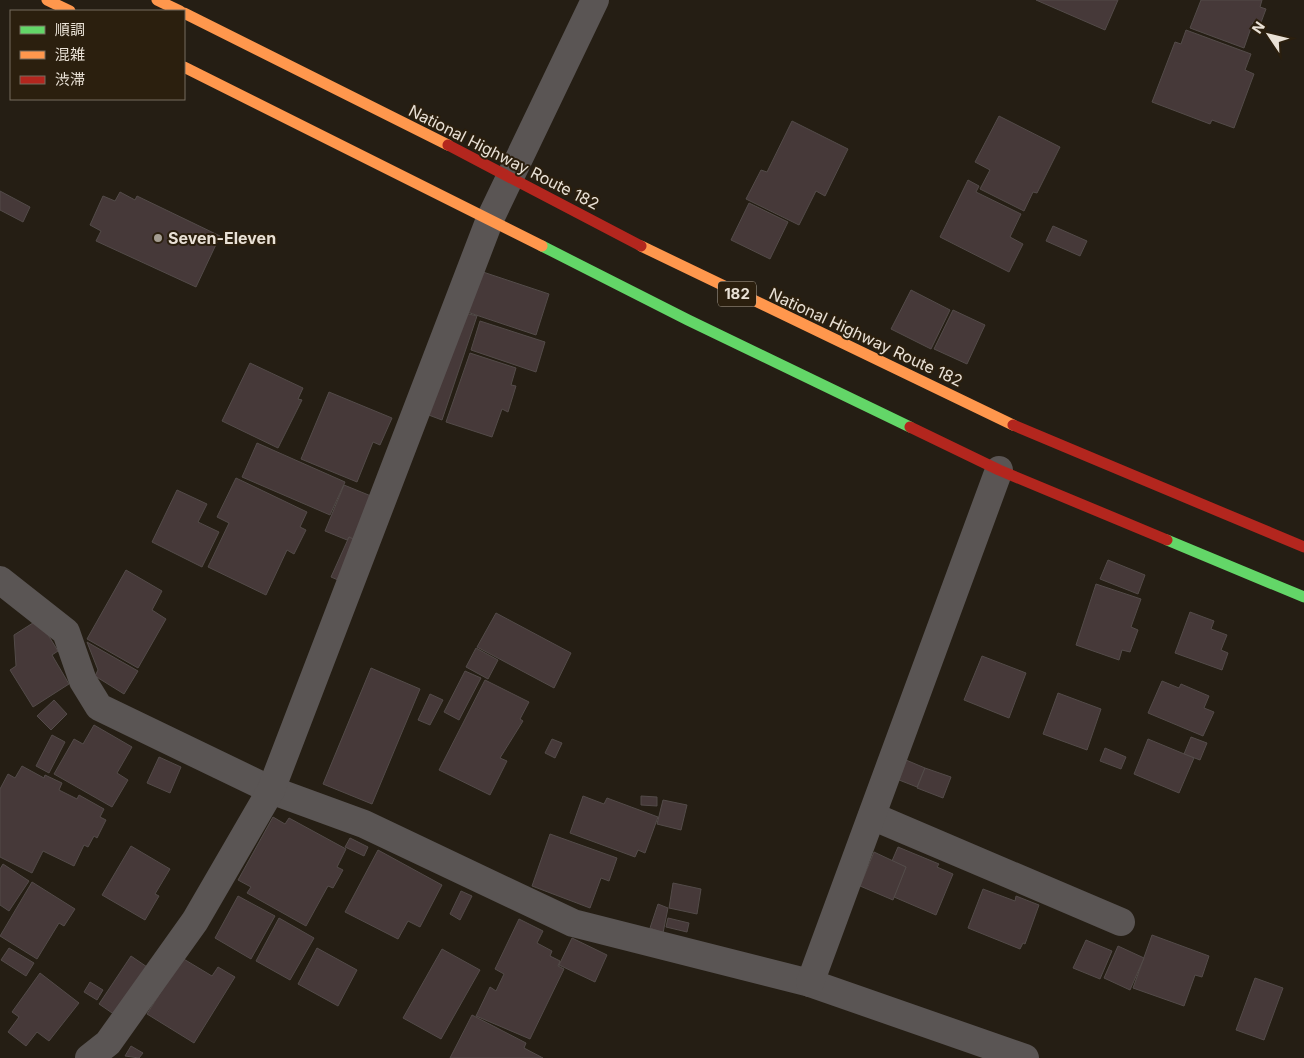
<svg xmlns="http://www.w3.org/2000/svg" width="1304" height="1058" font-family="Inter,'Noto Sans JP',sans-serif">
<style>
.building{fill:#463939;stroke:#534b49}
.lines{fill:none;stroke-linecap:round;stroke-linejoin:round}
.street{stroke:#5a5554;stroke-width:28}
.fast{stroke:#63d668;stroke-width:11}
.slow{stroke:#ff974d;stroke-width:11}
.jam{stroke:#b3261e;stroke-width:11}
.poi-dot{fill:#a49d92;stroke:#2b1f0e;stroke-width:2}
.labels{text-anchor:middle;stroke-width:4;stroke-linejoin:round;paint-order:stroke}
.shield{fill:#2b1f0e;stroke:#b0a79a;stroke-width:1}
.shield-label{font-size:15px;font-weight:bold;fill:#e9e1d6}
.street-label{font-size:16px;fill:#e9e1d6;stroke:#2b1f0e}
.poi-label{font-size:16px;font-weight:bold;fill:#e9e1d6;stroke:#2b1f0e;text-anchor:start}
</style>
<rect width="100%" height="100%" fill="#251e14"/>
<g class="building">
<polygon points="1036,0 1118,0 1105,30"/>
<polygon points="1201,0 1262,0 1260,7 1266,9 1260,25 1253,22 1244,48 1190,28"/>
<polygon points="1186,30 1251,54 1245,70 1254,74 1234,128 1212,120 1210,124 1152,102 1175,42 1181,44"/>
<polygon points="999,116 1060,147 1037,193 1033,192 1024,211 980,189 990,170 975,162"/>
<polygon points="792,121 848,149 825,196 816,191 799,225 746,199 761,170 767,172"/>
<polygon points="968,180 979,186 976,192 1021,214 1010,237 1023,244 1009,272 940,237"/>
<polygon points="0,191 30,207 23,222 0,210"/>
<polygon points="120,192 135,200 137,196 220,236 196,287 96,241 101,231 90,225 103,196 115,201"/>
<polygon points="749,203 788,222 770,259 731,240"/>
<polygon points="1053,226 1087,241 1080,256 1046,241"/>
<polygon points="477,270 549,294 536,335 464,311"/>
<polygon points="911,290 950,310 931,349 891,329"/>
<polygon points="953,310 985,325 967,364 934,349"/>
<polygon points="461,312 477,316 442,420 426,414"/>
<polygon points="480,321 545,342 536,372 471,350"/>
<polygon points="470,353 516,368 511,385 516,386 508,412 502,409 492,437 446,422"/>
<polygon points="250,363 303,388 298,399 302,400 278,448 222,421"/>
<polygon points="329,392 392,418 380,445 373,442 357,482 301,459"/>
<polygon points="257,443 345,482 330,515 242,477"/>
<polygon points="236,478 307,512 300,527 306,530 294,554 287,550 266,595 208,567 229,523 217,517"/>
<polygon points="344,485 371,496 353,539 349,537 347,540 325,531"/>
<polygon points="177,490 207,504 198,522 219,532 202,567 152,542"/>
<polygon points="349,537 353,539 345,583 331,577"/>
<polygon points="1108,560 1145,575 1138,594 1100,579"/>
<polygon points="126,570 162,591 152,610 166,619 138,668 87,639"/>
<polygon points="1096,584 1141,599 1131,627 1138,630 1130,652 1122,650 1119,660 1076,645"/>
<polygon points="1190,612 1214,621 1211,629 1227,635 1221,650 1228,653 1222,670 1175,653"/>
<polygon points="496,613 571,653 554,688 477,647"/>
<polygon points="36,621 42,625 58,651 52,655 69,684 33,707 10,670 16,666 14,635"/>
<polygon points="87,642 138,671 124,694 95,676 98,670"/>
<polygon points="476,648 498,660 488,679 466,667"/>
<polygon points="982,656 1026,673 1009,718 964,700"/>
<polygon points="371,668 420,689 372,804 323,784"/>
<polygon points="465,671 481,678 459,720 444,712"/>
<polygon points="485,680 529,702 520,719 523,721 500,758 507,761 490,795 439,770"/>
<polygon points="1162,681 1179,688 1181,684 1209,696 1204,708 1214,712 1203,736 1148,713"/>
<polygon points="1058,693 1101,709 1087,750 1043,734"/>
<polygon points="430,694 443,700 430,725 418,720"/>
<polygon points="54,700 67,714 51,730 37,716"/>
<polygon points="94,725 132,747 117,773 128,780 112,807 54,774 74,739 83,744"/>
<polygon points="52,735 65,742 49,773 36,766"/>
<polygon points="1191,737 1207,743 1200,760 1184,754"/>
<polygon points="552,739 562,743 555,758 545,753"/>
<polygon points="1148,739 1194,758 1179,793 1134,774"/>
<polygon points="1105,748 1126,757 1121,769 1100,761"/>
<polygon points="159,757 181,767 170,793 147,783"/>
<polygon points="906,760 925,768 917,787 899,780"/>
<polygon points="22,766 44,778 45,775 62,783 59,790 77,799 79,795 104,809 100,817 106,820 97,838 94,836 88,847 84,845 74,866 43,851 32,873 0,857 0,789 8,774 15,778"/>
<polygon points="925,768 951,777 943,798 917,788"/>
<polygon points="583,796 604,804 607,798 658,817 645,853 638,850 635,857 570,833"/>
<polygon points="641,796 657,797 657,806 641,805"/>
<polygon points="663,800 687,805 681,830 657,824"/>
<polygon points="273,817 285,824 289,818 346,849 337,867 343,870 333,888 328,886 306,926 247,893 251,887 238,880"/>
<polygon points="550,834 617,858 609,881 601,878 590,908 532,886"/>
<polygon points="350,838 368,847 364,856 345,847"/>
<polygon points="131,846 170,869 155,894 159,896 145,920 102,895"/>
<polygon points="898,847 939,864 937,867 953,874 936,915 894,897 906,867 892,861"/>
<polygon points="378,850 442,885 420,927 408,921 398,939 345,912"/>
<polygon points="874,852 906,867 893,900 860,886"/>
<polygon points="3,864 29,881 9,911 0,905 0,869"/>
<polygon points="32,882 75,909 64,926 59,923 37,959 0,936"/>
<polygon points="673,883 701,889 697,914 669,908"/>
<polygon points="983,889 1015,901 1016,896 1039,905 1025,944 1023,943 1020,949 968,928"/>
<polygon points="461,891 472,896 460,920 450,914"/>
<polygon points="238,896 275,916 251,959 215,938"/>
<polygon points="658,904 668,908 663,933 650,928"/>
<polygon points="279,918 314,938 290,980 256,961"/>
<polygon points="668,918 689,923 687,932 666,927"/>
<polygon points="519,919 543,931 537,943 552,951 550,956 560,961 558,966 564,969 530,1039 476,1016 490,987 496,991 504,974 495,969"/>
<polygon points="1152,935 1209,956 1202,977 1195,975 1184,1006 1133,988"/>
<polygon points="572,938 607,955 595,982 559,965"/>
<polygon points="1086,940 1112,951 1100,979 1073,968"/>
<polygon points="1118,946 1144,958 1130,990 1104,978"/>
<polygon points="9,948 34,963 26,976 1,960"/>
<polygon points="317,948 357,970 338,1006 298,984"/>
<polygon points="442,949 480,970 441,1039 403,1018"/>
<polygon points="131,956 150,969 118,1017 99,1004"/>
<polygon points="182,958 212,976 218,967 235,977 194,1043 147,1014"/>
<polygon points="40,973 79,1003 49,1041 37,1032 26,1046 8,1032 19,1017 12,1012"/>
<polygon points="1255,978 1283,988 1264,1040 1236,1030"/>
<polygon points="90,982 103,990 97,1000 84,992"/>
<polygon points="472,1015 526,1043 524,1048 543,1058 450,1058"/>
<polygon points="131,1046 143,1053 139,1058 125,1056"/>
</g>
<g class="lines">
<g class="street">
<polyline points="0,580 66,632 83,681 99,707 271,790 364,824 573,923 810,983 1025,1058"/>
<polyline points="872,816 1121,922"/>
<polyline points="810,983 999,470"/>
<polyline points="89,1058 108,1043 195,921 271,790 490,219 595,0"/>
</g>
<g class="fast">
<polyline points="542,246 688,320 910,427"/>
<polyline points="1167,540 1304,597"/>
</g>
<g class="slow">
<polyline points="47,0 70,11"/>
<polyline points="157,0 180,11"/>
<polyline points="184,13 448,145"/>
<polyline points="184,67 542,246"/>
<polyline points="641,246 1013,425"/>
</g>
<g class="jam">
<polyline points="448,145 641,246"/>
<polyline points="1013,425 1304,547"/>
<polyline points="910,427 999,470 1167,540"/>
</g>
</g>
<circle class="poi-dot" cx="158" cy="238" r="5"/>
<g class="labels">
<rect class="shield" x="718" y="281.5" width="38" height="25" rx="4"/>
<g class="shield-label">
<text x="737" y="299">182</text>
</g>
<g class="street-label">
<text transform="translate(504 157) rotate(27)" y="6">National Highway Route 182</text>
<text transform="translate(866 337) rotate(25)" y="6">National Highway Route 182</text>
</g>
<g class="poi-label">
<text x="168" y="244">Seven-Eleven</text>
</g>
</g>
<rect x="10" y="10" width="175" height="90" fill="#2b1f0e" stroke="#776d5e"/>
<rect x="20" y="26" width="25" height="8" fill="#63d668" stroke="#776d5e"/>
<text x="55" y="35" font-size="15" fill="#e9e1d6">順調</text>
<rect x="20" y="51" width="25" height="8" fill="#ff974d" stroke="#776d5e"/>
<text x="55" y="60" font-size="15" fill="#e9e1d6">混雑</text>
<rect x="20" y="76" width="25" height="8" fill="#b3261e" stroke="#776d5e"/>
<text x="55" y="85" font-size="15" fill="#e9e1d6">渋滞</text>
<g transform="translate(1269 35) rotate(305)" stroke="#2b1f0e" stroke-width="4" paint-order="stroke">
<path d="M0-4L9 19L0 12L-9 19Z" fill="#e9e1d6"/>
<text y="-8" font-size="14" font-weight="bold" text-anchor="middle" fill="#e9e1d6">N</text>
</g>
</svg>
